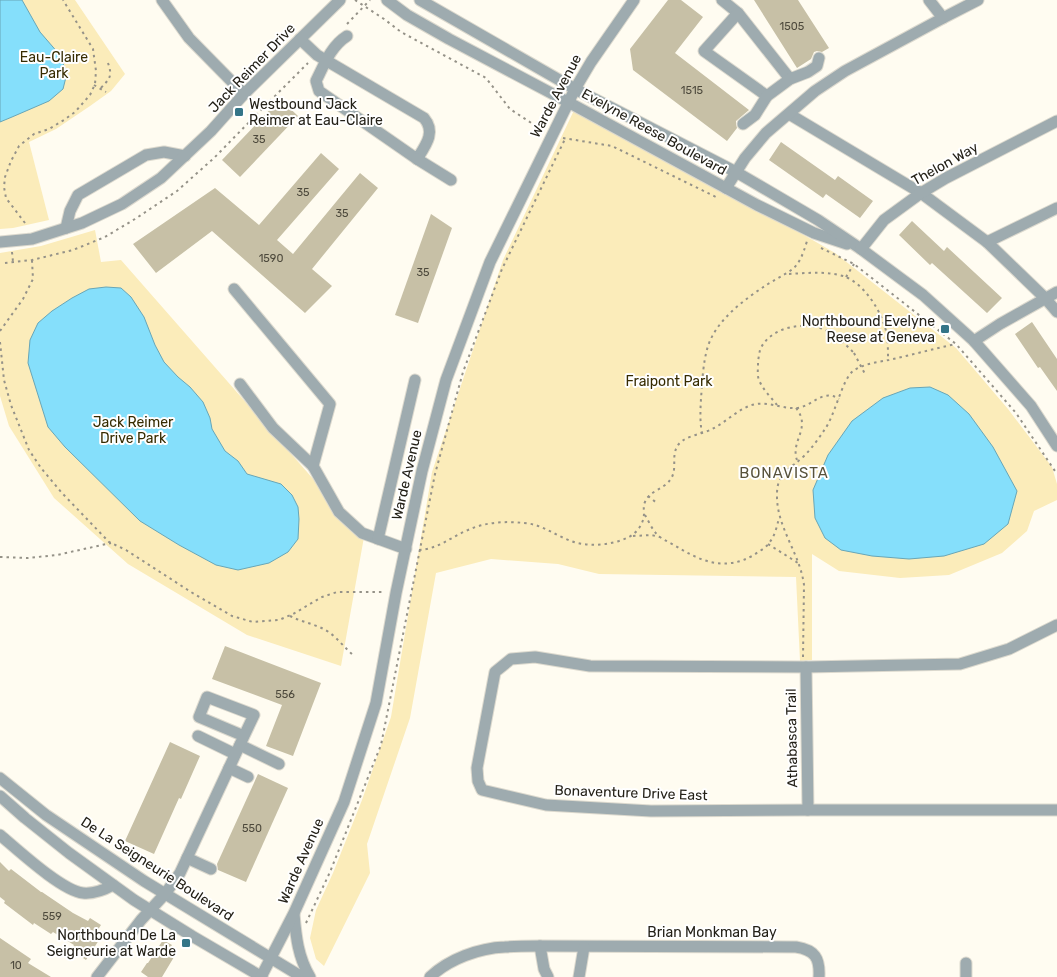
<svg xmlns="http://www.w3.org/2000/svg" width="1057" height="977" viewBox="0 0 1057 977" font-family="Rubik,sans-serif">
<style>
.green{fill:#fbecba}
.water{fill:#85dffb;stroke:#68a6b7}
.building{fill:#c7c0a6}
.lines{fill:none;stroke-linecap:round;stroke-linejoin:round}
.minor-casing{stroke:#dcd9ce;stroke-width:13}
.path{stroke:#959288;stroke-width:2;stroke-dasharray:2.5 4;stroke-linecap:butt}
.minor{stroke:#9eabaf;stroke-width:11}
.path-bridge{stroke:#959288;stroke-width:2;stroke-dasharray:2.5 4;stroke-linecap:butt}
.poi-dot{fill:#347588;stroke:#fff;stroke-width:2}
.labels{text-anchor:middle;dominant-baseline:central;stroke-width:4;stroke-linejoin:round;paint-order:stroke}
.number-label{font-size:11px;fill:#4d493c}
.park-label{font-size:14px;fill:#362b01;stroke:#fff}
.street-label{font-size:14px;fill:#242118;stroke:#fff}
.poi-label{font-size:14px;fill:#242118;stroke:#fff;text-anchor:end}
.neighbourhood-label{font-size:15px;letter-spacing:1px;fill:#58523b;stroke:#fff}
</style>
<rect width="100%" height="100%" fill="#fffcf1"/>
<g class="green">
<path d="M0,0H75L125,74L111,91L90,106L56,129L29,142L49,220L13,228L0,229Z"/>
<path d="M577,104L835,253L956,348L1008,409L1052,467L1057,484V500L1034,511L1027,531L1002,553L949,575L900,578L839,571L812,554V660L800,661L796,577L599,574L558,564L491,559L436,573L410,718L367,844L370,873L324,966L316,959L310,938L316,910L333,873L362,800L391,717L432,472L503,260Z"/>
<path d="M95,230L101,262L121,260L364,537L341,666L247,635L128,564L54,498L9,426L0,396V253L41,246Z"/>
</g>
<g class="water">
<path d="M0,0H22L40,32L59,54L67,73L63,89L49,101L12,117L0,122Z"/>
<path d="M106,287L121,288L131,297L144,317L155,345L164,362L178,377L190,387L203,402L210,418L212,429L225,451L238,461L247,474L281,484L292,495L298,507L299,519L298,539L288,552L269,563L238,570L216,565L179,545L140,521L65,447L48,427L28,363L30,340L38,323L52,311L72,298L89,289Z"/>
<path d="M930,387L948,395L969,414L993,447L1017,491L1008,524L984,544L944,556L909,559L872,556L841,550L825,538L815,518L813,490L828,455L852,421L883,398L910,388Z"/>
</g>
<g class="building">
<path d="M668,0H681L703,17L675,53L749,110L736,121V124L737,128L727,141L633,70L630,49Z"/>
<path d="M754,0H798L829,48L822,52L817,51L814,52L811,59L797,68Z"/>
<path d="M280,99L298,116L240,177L222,160Z"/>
<path d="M781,142L835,180L838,176L873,201L860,218L826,194L823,198L769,160Z"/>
<path d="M321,153L339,169L277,240L293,254L360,173L378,188L312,269L332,286L305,313L212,231L156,273L133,244L215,188L259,225Z"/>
<path d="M431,214L452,228L418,323L395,315Z"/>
<path d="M912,221L944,251L947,247L1002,298L987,313L932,263L930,265L899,235Z"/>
<path d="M1032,322L1057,359V391L1040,367L1038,368L1015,334Z"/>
<path d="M225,646L321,683L293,756L266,746L282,705L212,679Z"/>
<path d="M170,742L200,756L181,799L179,798L154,854L125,841Z"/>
<path d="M258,774L288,788L246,882L218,870L217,864Z"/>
<path d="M0,862L9,871L11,869L41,892H42L73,913L88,921L90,918L101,925L95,934L101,937L86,960L71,950L74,945L53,932L51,934L34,923L33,925L4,903L5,901L0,897Z"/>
<path d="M0,938L31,959L28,963L51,977H0Z"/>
<path d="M163,940L172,945L167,952L174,957L162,977H148L141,972L147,963H148Z"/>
</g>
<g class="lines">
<defs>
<g id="minor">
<path d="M162,0L189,38L244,94"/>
<path d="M387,0L407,15L449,39L568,102L757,205L814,233L847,244"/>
<path d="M420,0L575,89L736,172L818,220L861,249L923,295L974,341L1031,406L1057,446"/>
<path d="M722,0L738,13L790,79"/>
<path d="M929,0L943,18"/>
<path d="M738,13L704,51L767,96"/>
<path d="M300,39L317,55L327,61L424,118C436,132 426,145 417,159L319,91L316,81C324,65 331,46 347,36"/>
<path d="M789,114L921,193L987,242L1045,298L1057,312"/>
<path d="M743,124L755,115L767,96L790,79L808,72L817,66L819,58"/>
<path d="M417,159L451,180"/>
<path d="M726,188L745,158L766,133L815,91L845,71L943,18L978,0"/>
<path d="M66,228L70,211L78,195L146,155L164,152L185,156"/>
<path d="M0,242L32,239L82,223L122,204L161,178L211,131L244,94L340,0"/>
<path d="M987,242L1057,208"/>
<path d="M861,249L884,220L921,193L946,178L1057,121"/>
<path d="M234,289L330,404L313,466L339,512L362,533L406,549"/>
<path d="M974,341L1000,324L1057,292"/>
<path d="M240,384L273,428L313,466"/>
<path d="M378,539L415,380"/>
<path d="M1057,625L1009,649L960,664L806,667L590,666L535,657L511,659L495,672L477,768L478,781L482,790L546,805L651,811L808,810H1057"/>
<path d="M806,667L808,810"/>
<path d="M198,736L235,754"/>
<path d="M240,745L279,764"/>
<path d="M229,768L248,777"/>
<path d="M0,778L46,815L144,881L302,977"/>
<path d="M0,796L25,818L69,853L134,900L192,936L262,977"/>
<path d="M0,835C18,850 62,891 83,893C94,894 104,890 113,885"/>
<path d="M187,858L211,869"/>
<path d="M294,914C296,937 298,957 310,977"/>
<path d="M540,946L544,969L548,977"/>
<path d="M966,963V977"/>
<path d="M97,977L141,920L165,894L180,873L244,736L254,715L207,697L199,717L244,736"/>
<path d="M261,977L294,913L344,802L376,703L396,593L422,471L446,380L490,262L575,89L591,62L634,0"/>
<path d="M430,977C449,959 479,948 505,947C516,946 528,946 540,946L796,947C815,950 820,958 819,977"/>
<path d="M579,977L584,947"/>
</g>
</defs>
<use href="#minor" class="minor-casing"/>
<g class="path">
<path d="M355,0L384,19L401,32L486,78L510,109L536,126L543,130"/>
<path d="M347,24L370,0"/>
<path d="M94,85L106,92"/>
<path d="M101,88C109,79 113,77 108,63"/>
<path d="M563,138L612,146L716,197"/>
<path d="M25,223L6,198L4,187L5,177L11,161L19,146L34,134L49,129L64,120L75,112L90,95L95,84L96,71L93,49L63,0"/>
<path d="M821,248L854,264L956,344L1016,413L1057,474"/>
<path d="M12,252L13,262"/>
<path d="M5,263L32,260L73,250L105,237L135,219L177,191L214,158L260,111L308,63"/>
<path d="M789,274C807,273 825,271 843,276C865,283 884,315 887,336C888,344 888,352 888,360"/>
<path d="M846,277L854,264"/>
<path d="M0,331L23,299L33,279L32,261"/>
<path d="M0,342L4,380L11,405L29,450L41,468L62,493L109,542L126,550L191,592L232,616L253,622L279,620L293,614L322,597L337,592H384"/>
<path d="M777,405C771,397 763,390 759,380C757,375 758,370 758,365C758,360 759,355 760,350C769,328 800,322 820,328C834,332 844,343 854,353"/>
<path d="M796,408C812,428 790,441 797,460"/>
<path d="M702,434C699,417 701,401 702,384C703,372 704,359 708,346C717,319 745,299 768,284C792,269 798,272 807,241"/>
<path d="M648,496L658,504"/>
<path d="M645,515C648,520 651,527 655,532C659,538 667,541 674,545C700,561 724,572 754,555C759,551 766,548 769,543C775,536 777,526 779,518"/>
<path d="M633,536L651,535L660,537"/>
<path d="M768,544L798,563"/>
<path d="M419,550C438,549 451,537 468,530C485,522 506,521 524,523C540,524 552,533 566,539C585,548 610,546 629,537C638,532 644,523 644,513C644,509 643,506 645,502C649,491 664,489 670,480C678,470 671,457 677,447C681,437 701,434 710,430C726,423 739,407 756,404C770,402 783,409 797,408C813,406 823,388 839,399"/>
<path d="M0,557L28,558L57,555L111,543"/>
<path d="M290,616C303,623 318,624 330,633C338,639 345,648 353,655"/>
<path d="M803,657L804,585C800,553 776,527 777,494C777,472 791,469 804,456C812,448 819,438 825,429C835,415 842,380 853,371C863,364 877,362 889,360C911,355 933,349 956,344"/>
<path d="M306,923L330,872L381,745L435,474L463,372L502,269L565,139"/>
</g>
<use href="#minor" class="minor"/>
<path class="path-bridge" d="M854,353L865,374"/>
</g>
<g class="poi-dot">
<rect x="234" y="107" width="10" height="10" rx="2.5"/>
<rect x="940" y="324" width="10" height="10" rx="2.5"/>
<rect x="181" y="938" width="10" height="10" rx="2.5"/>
</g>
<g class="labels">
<g class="number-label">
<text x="792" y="26">1505</text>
<text x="692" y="90">1515</text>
<text x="259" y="139">35</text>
<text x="303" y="192">35</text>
<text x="342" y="213">35</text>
<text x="271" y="258">1590</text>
<text x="423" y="272">35</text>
<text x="285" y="694">556</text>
<text x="252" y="828">550</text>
<text x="52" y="916">559</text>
<text x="16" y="965">10</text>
</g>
<g class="park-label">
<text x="54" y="57">Eau-Claire<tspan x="54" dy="16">Park</tspan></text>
<text x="669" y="381">Fraipont Park</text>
<text x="133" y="422">Jack Reimer<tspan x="133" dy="16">Drive Park</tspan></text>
</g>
<g class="street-label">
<text transform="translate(252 68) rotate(-46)">Jack Reimer Drive</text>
<text transform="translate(556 96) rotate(-62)">Warde Avenue</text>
<text transform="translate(654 132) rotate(29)">Evelyne Reese Boulevard</text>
<text transform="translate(945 164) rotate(-29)">Thelon Way</text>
<text transform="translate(407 475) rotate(-77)">Warde Avenue</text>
<text transform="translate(792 738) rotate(-91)">Athabasca Trail</text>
<text transform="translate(631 793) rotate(2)">Bonaventure Drive East</text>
<text transform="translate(301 861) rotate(-66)">Warde Avenue</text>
<text transform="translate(157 869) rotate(33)">De La Seigneurie Boulevard</text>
<text x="712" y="932">Brian Monkman Bay</text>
</g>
<g class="poi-label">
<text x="249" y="104" text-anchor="start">Westbound Jack<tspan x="249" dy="16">Reimer at Eau-Claire</tspan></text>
<text x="935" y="321">Northbound Evelyne<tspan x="935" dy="16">Reese at Geneva</tspan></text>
<text x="176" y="935">Northbound De La<tspan x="176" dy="16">Seigneurie at Warde</tspan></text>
</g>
<g class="neighbourhood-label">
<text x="784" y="473">BONAVISTA</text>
</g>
</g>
</svg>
